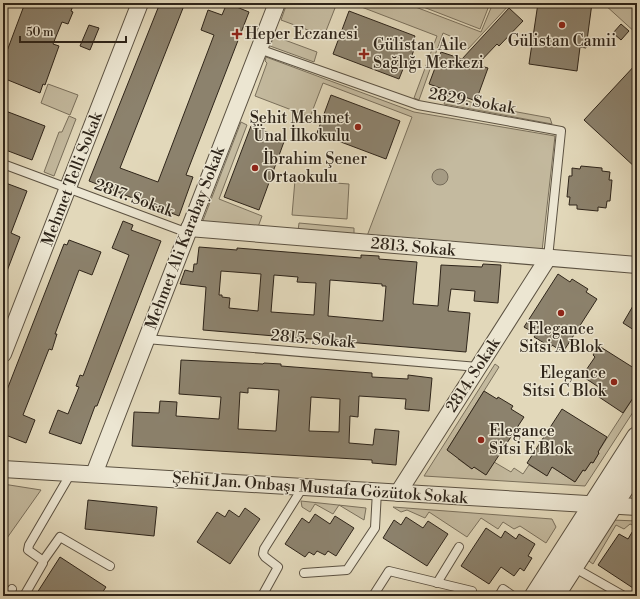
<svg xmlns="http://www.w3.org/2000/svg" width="640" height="599" viewBox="0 0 640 599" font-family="'Libre Bodoni',serif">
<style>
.green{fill:#c4ba9f;stroke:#7a705c}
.water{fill:#a59b84;stroke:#766c5a}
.building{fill:#8c826d;stroke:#2f251a;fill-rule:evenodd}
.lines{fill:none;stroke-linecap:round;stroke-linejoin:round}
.service-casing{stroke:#5c5242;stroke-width:10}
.minor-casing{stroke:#5c5242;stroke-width:18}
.tertiary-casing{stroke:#5c5242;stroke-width:22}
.service{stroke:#ece6d2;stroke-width:8}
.minor{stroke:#ece6d2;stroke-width:16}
.tertiary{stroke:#ece6d2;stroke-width:20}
.poi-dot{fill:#8f2418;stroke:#ece6d2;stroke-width:1.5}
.labels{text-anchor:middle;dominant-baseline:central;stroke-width:3;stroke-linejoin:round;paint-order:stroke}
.poi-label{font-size:16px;fill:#2f251a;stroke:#ece6d2;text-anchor:start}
.street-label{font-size:16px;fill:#2f251a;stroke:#ece6d2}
</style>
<rect width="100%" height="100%" fill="#e2d8ba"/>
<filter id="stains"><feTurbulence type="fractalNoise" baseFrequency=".005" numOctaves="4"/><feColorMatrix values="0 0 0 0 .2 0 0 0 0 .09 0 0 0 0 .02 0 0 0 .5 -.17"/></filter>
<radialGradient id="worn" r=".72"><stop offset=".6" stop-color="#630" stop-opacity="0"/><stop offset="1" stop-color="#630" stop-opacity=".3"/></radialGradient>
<g class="green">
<path d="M287,3H322L335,8L324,36L281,20Z"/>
<path d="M351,3H405L481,32L493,3H511L468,49L450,36L443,33L419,100L414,98L437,36Z"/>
<path d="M413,3H490L480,29Z"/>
<path d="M604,3H637V34L604,4Z"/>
<path d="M274,36L317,52L314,62L270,46Z"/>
<path d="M266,57L414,112L555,136L542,251L367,236L412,117L323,83L310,117L255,96L267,63L265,61Z"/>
<path d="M48,84L78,95L70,115L41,103Z"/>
<path d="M448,94L479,105L550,118L552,124L444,104Z"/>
<path d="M69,116L76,119L54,176L44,172L59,132H62Z"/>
<path d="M241,122L247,125L219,199L262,216L258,227L202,223Z"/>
<path d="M295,180L349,184L347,219L292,215Z"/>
<path d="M299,223L354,228V235L298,231Z"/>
<path d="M495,364L499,367L447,450L459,458L458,459L472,469L474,467L486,475L494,462L511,472L514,468L523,474L529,465L546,475L552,467L575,482L583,470L585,471L591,462L593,463L599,453L598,452L637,392V406L585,486L424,476Z"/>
<path d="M3,484L41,490L7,538H3Z"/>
<path d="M301,501L366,508L364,520L339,505L333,514L315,504L310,512L302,507Z"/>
<path d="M393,507L552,519L556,527L546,543L520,526L514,529L503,522L498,529L481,518L467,537L429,512L425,518L407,510L401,512Z"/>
<path d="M612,520L637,521V527L630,524L624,529L616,525L593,564L586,559Z"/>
</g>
<circle class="water" cx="440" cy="177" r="8"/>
<g class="building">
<path d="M25,3H74L71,11L73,12L68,24L62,22L53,44L59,46L45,85L43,84L40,93L3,78V50L7,51Z"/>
<path d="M160,3H185L120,168L158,182L214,35L201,30L208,10L222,15L227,3L249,12L186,175L193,177L179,216L89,181Z"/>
<path d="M538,3H592L586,48L580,47L577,71L529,64Z"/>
<path d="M509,8L523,21L499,46L497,44L477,65L488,68L476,101L429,84L441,52L462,59Z"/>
<path d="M349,11L415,36L410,49L414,50L408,65L405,64L399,79L333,54Z"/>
<path d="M621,24L629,31L621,40L613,33Z"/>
<path d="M89,25L99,28L90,50L80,46Z"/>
<path d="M637,63V169L584,120Z"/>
<path d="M331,95L400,121L386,159L317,133Z"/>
<path d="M3,110L45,126L32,160L3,149Z"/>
<path d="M251,126L285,139L259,210L224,197Z"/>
<path d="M581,166L602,168V171L610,172L609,180H612L610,201H607L606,208L598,207V211L577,209V205H569L570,197H567L569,176H572V168L580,169Z"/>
<path d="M3,182L27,191L11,233L20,237L4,279Z"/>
<path d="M123,221L133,225L131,230L161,241L97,406H95L81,444L49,433L58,410L68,414L79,387L76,386L80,375L83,376L129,255L112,248Z"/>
<path d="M69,240L101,252L92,275L79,270L55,334H57L52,350L49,349L23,415L35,420L26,443L3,434V400L64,244L67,245Z"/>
<path d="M199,247L237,250V248L361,258V255L379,256V259L417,262L413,304L438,306L441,265L482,267L483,264L501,265L498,303L474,301L475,291L451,289L448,311L470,313L466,352L203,330L206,287L180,284L185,270L193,272L194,264H197ZM221,271L261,274L258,311L229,308L230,298L222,297V295H219ZM274,275L298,277L297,282L316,283L314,315L271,312ZM330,280L382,284V286H386L383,321L328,316Z"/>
<path d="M558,274L570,282L572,279L588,289L586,292L597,299L563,352L552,345L551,347L534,337L536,334L524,327Z"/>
<path d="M637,299V332L623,323Z"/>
<path d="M599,346L637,370V392L623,413L596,395L600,388L582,376L595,357L593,355Z"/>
<path d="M181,360L263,364L264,363L281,364V366L372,373V377L408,379V375L432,378L429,411L405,409L406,399L359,396L358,417L350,416L349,443L373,445L375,429L399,431L396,465L372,463V460L132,446L134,412L159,413L160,401L177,402L176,416L219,419L221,397L179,394ZM248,388L279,390L276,431L238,429L240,392L248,393ZM311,397L340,399L339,432L309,431Z"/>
<path d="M484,391L497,399L498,397L513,406L511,409L524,417L486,475L474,467L472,469L447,450Z"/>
<path d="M562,409L607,437L598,452L599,453L593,463L591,462L585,471L583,470L575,482L552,467L547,476L527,463Z"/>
<path d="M88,500L157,507L154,536L85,529Z"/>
<path d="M245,508L260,519L230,564L197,542L217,512L225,517L229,510L239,517Z"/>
<path d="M315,514L330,524L335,516L354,528L336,556L328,551L325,555L317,551L314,555L309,552L305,557L285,544L302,518L309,523Z"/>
<path d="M406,517L423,528L428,521L448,534L427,566L383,538L394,520L401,525Z"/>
<path d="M637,524V582L633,588L598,565L619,534L628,539Z"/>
<path d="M486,528L501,538L505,531L516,539L519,534L535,544L528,556L532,558L524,571L520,568L514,576L501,567L489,584L461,566Z"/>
<path d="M60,557L106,587L100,596H35Z"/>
</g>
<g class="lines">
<defs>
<g id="service">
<path d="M259,49L418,105L561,131L548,258"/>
<path d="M3,164L188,233"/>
<path d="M146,339L478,367"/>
<path d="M43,561L60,537L110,566"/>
<path d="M573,567L624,596"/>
<path d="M304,573L347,570L375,528L377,491"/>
<path d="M437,583L459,547"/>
<path d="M7,596L12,589"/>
<path d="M24,596L43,563L42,560L28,550L29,545L71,473"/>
<path d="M262,596L278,567L265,557L263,554L264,549L303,487"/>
<path d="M373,596L389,571L472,591"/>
<path d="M499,596L503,589L513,596"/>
</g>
<g id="minor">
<path d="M189,228L637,265"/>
<path d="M3,354L140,3"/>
<path d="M3,469L637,507"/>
<path d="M94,474L277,3"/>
<path d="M398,493L548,258"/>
</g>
<g id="tertiary">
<path d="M535,596L637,437"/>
<path d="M554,596L637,467"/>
</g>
</defs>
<use href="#service" class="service-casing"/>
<use href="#minor" class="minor-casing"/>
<use href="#tertiary" class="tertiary-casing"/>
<use href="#service" class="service"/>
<use href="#minor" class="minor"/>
<use href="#tertiary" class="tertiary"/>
</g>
<g class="poi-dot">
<circle cx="562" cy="25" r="4"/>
<path d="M235 28h4v4h4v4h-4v4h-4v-4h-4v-4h4z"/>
<path d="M362 48h4v4h4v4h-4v4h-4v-4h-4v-4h4z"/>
<circle cx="358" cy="127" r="4"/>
<circle cx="255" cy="168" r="4"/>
<circle cx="561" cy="313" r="4"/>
<circle cx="614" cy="382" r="4"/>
<circle cx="481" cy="440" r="4"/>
</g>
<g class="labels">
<g class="poi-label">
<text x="245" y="34">Heper Eczanesi</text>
<text x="562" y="41" text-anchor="middle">Gülistan Camii</text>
<text x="373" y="45">Gülistan Aile<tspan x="373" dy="18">Sağlığı Merkezi</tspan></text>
<text x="350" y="118" text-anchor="end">Şehit Mehmet<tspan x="350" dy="18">Ünal İlkokulu</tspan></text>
<text x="263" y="159">İbrahim Şener<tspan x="263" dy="18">Ortaokulu</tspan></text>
<text x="561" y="329" text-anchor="middle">Elegance<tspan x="561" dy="18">Sitsi A Blok</tspan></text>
<text x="606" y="373" text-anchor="end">Elegance<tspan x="606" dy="18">Sitsi C Blok</tspan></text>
<text x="489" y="431">Elegance<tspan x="489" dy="18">Sitsi E Blok</tspan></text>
</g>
<g class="street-label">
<text transform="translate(472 101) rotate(10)">2829. Sokak</text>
<text transform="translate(72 179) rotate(-69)">Mehmet Telli Sokak</text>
<text transform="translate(134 198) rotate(20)">2817. Sokak</text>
<text transform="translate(185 238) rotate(-69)">Mehmet Ali Karabay Sokak</text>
<text transform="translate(413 247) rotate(5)">2813. Sokak</text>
<text transform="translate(313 339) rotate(5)">2815. Sokak</text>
<text transform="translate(473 375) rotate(-57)">2814. Sokak</text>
<text transform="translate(320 488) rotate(4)">Şehit Jan. Onbaşı Mustafa Gözütok Sokak</text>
</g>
</g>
<rect width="640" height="599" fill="none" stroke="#e2d8ba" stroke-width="16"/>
<rect x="4" y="4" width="632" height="591" fill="none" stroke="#2f251a" stroke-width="2"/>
<rect x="8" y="8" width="624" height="583" fill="none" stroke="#2f251a"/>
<path d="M20 36v6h106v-6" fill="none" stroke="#2f251a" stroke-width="2"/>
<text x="26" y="36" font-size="12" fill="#2f251a" stroke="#ece6d2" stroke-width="3" paint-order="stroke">50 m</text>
<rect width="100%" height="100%" filter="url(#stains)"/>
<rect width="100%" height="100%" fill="url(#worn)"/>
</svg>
